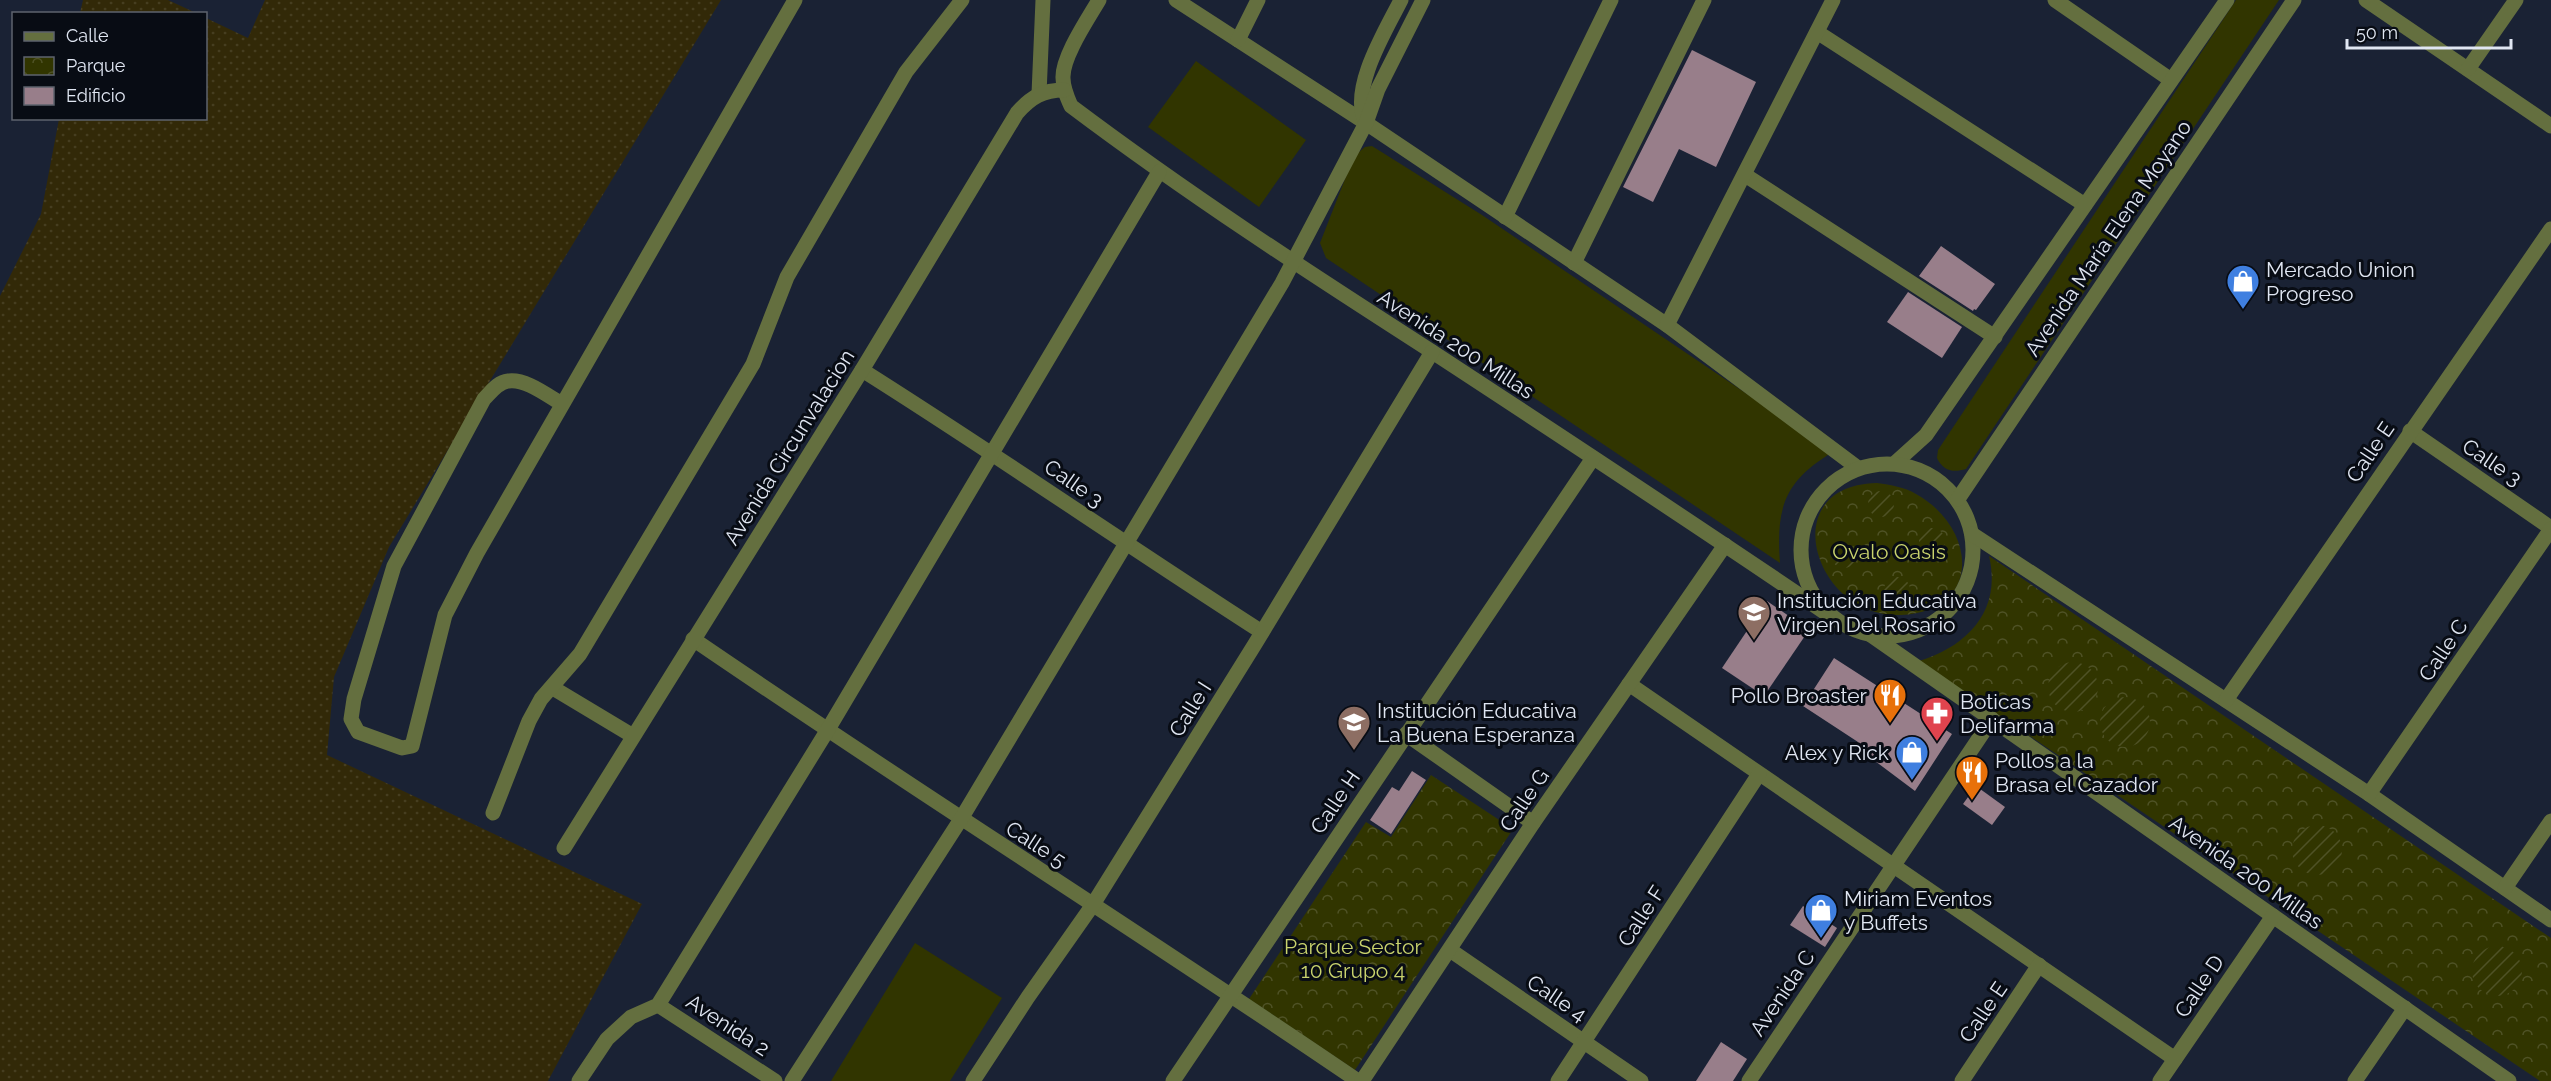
<svg xmlns="http://www.w3.org/2000/svg" width="2551" height="1081" viewBox="0 0 2551 1081" font-family="Raleway,sans-serif">
<style>
.grass{fill:#313500}
.sand{fill:url(#sand-dots)}
.park{fill:url(#park-crowns)}
.garden{fill:url(#garden-furrows)}
.building{fill:#987e8a}
.lines{fill:none;stroke-linecap:round;stroke-linejoin:round}
.minor{stroke:#646f3f;stroke-width:15}
.labels{text-anchor:middle;dominant-baseline:central;stroke-width:6;stroke-linejoin:round;paint-order:stroke}
.street-label{font-size:21px;fill:#e0e6f2;stroke:#080c14}
.poi-label{font-size:21px;fill:#e0e6f2;stroke:#080c14;text-anchor:start}
.park-label{font-size:21px;fill:#c9d36d;stroke:#080c14}
</style>
<defs>
<pattern id="sand-dots" width="8" height="8" patternUnits="userSpaceOnUse" patternTransform="scale(1.5)"><rect width="8" height="8" fill="#322908"/><path d="M2 2h.1M6 6h.1" fill="none" stroke="#463e20" stroke-width="1.8" stroke-linecap="round"/></pattern>
<pattern id="park-crowns" width="20" height="18" patternUnits="userSpaceOnUse" patternTransform="scale(1.5)"><rect width="20" height="18" fill="#313500"/><path d="M2 6a3 3 0 1 1 6 0M12 15a3 3 0 1 1 6 0" fill="none" stroke="#4f5226"/></pattern>
<pattern id="garden-furrows" width="10" height="10" patternUnits="userSpaceOnUse" patternTransform="scale(1.5)"><rect width="10" height="10" fill="#313500"/><path d="M-1 1l2-2M0 10L10 0M9 11l2-2" fill="none" stroke="#4f5226"/></pattern>
</defs>
<rect width="100%" height="100%" fill="#1a2234"/>
<g class="grass">
<path d="M2236,0H2279L1966,469C1953,473 1943,471 1937,458L1938,450Z"/>
<path d="M1196,61L1306,140L1259,207L1148,127Z"/>
<path d="M1372,146L1482,215L1833,452C1784,481 1776,508 1780,563L1326,258L1320,243L1354,156L1365,147Z"/>
<path d="M915,943L1002,998L950,1081H831Z"/>
</g>
<g class="sand">
<path d="M83,0H168L196,13H80Z"/>
<path d="M265,0H721L389,547L334,677L327,755L642,904L548,1081H0V296L41,214L59,119L206,118V18L248,38Z"/>
</g>
<g class="park">
<path d="M1877,483C1891,485 1904,487 1916,494C1976,527 1984,611 1901,615C1814,619 1773,485 1877,483Z"/>
<path d="M1989,556L2551,938V1081H2540L1919,661C1968,646 2002,610 1989,556Z"/>
<path d="M1431,775L1513,829L1355,1070L1249,999L1366,822L1391,837Z"/>
</g>
<g class="garden">
<circle cx="1881" cy="504" r="13"/>
<circle cx="1932" cy="541" r="13"/>
<circle cx="1844" cy="555" r="13"/>
<circle cx="1897" cy="590" r="13"/>
<circle cx="2073" cy="687" r="25"/>
<circle cx="2125" cy="722" r="25"/>
<circle cx="2317" cy="850" r="25"/>
<circle cx="2497" cy="971" r="25"/>
</g>
<g class="building">
<path d="M1692,50L1756,82L1716,167L1679,149L1653,202L1623,187Z"/>
<path d="M1941,246L1995,284L1976,310L1974,309L1973,311L1919,276Z"/>
<path d="M1908,292L1962,327L1942,358L1887,322Z"/>
<path d="M1767,601L1809,630L1764,696L1722,668Z"/>
<path d="M1834,658L1952,734L1915,791L1855,746L1858,742L1803,706Z"/>
<path d="M1412,771L1426,780L1391,834L1370,820L1392,787L1399,791Z"/>
<path d="M1976,786L2005,807L1992,825L1963,804Z"/>
<path d="M1803,906L1837,928L1825,947L1790,925Z"/>
<path d="M1721,1042L1747,1059L1733,1081H1696Z"/>
</g>
<g class="lines">
<g class="minor">
<path d="M1099,0C1088,19 1062,57 1063,78C1063,88 1067,97 1071,106C1188,194 1308,272 1431,351C1567,440 1702,529 1836,620"/>
<path d="M1176,0L1366,123L1667,325L1858,468"/>
<path d="M2055,0L2171,80"/>
<path d="M2366,0L2551,126"/>
<path d="M1817,32L2085,205"/>
<path d="M1238,40L1258,0"/>
<path d="M2468,69L2516,0"/>
<path d="M1039,94L1043,0"/>
<path d="M1365,120C1350,88 1386,30 1401,0"/>
<path d="M1745,175L1995,337"/>
<path d="M1505,217L1611,0"/>
<path d="M1574,263L1704,0"/>
<path d="M1667,325L1833,0"/>
<path d="M862,370C997,455 1128,546 1262,632"/>
<path d="M562,404C548,396 525,378 508,381C498,382 491,392 484,399L394,566L354,699L351,719L358,732L402,748L412,746L445,615L477,553L795,0"/>
<path d="M2410,431L2551,528"/>
<path d="M1895,463L1926,435L2227,0"/>
<circle cx="1887" cy="550" r="86"/>
<path d="M1958,499L2294,0"/>
<path d="M1972,534L2369,794L2551,920"/>
<path d="M1871,635L2509,1081"/>
<path d="M693,639C912,789 1138,931 1358,1081"/>
<path d="M1629,684L2175,1059"/>
<path d="M553,688L633,736"/>
<path d="M2226,700L2551,229"/>
<path d="M1406,734L1533,823"/>
<path d="M2369,794L2551,529"/>
<path d="M493,813L529,721L541,699L580,654L753,364L787,277L906,72L962,0"/>
<path d="M564,848L862,370L1017,113C1031,97 1043,90 1064,90"/>
<path d="M2505,888L2551,821"/>
<path d="M1450,950L1641,1081"/>
<path d="M658,1005L775,1081"/>
<path d="M579,1081L607,1039L631,1017L658,1005L827,731L1159,172"/>
<path d="M792,1081L961,819L1282,283L1366,123L1378,89L1423,0"/>
<path d="M973,1081L1028,997L1092,906L1255,644L1432,352"/>
<path d="M1173,1081L1593,458"/>
<path d="M1362,1081L1533,823L1725,545"/>
<path d="M1558,1081L1759,774"/>
<path d="M1749,1081L1992,719"/>
<path d="M1962,1081L2039,965"/>
<path d="M2160,1081L2273,916"/>
<path d="M2355,1081L2405,1008"/>
</g>
</g>
<defs>
<symbol id="shop-pin" viewBox="-11 -11 22 30"><path d="M0 17L-7.5 6A9.5 9.5 0 1 1 7.5 6Z" fill="#3f7fe0" stroke="#080c14"/><path d="M-5-2.5h2.3a2.7 3.5 0 0 1 5.4 0H5L5.5 6h-11ZM-1.5-2.5h3a1.5 2.3 0 0 0-3 0Z" fill="#fff"/></symbol>
<symbol id="school-pin" viewBox="-11 -11 22 30"><path d="M0 17L-7.5 6A9.5 9.5 0 1 1 7.5 6Z" fill="#8d6e63" stroke="#080c14"/><path d="M0-5L7-2L0 1L-7-2ZM-4 1L0 2.5L4 1V4Q0 6-4 4Z" fill="#fff"/></symbol>
<symbol id="restaurant-pin" viewBox="-11 -11 22 30"><path d="M0 17L-7.5 6A9.5 9.5 0 1 1 7.5 6Z" fill="#e8710a" stroke="#080c14"/><path d="M-5-6h1v4h1v-4h1v4h1v-4h1v5L-1.5 .5V6h-2V.5L-5-1ZM5-6V6H3V1.5H1.5Q1.5-4 5-6Z" fill="#fff"/></symbol>
<symbol id="pharmacy-pin" viewBox="-11 -11 22 30"><path d="M0 17L-7.5 6A9.5 9.5 0 1 1 7.5 6Z" fill="#e0444e" stroke="#080c14"/><path d="M-2-6h4v4h4v4h-4v4h-4v-4h-4v-4h4Z" fill="#fff"/></symbol>
</defs>
<g fill-rule="evenodd">
<use href="#shop-pin" x="2224" y="262" width="38" height="52"/>
<use href="#school-pin" x="1735" y="593" width="38" height="52"/>
<use href="#restaurant-pin" x="1871" y="676" width="38" height="52"/>
<use href="#pharmacy-pin" x="1918" y="694" width="38" height="52"/>
<use href="#school-pin" x="1335" y="703" width="38" height="52"/>
<use href="#shop-pin" x="1893" y="733" width="38" height="52"/>
<use href="#restaurant-pin" x="1953" y="753" width="38" height="52"/>
<use href="#shop-pin" x="1802" y="891" width="38" height="52"/>
</g>
<g class="labels">
<g class="street-label">
<text transform="translate(2108 238) rotate(-56)">Avenida María Elena Moyano</text>
<text transform="translate(1456 344) rotate(33)">Avenida 200 Millas</text>
<text transform="translate(789 447) rotate(-58)">Avenida Circunvalacion</text>
<text transform="translate(2370 452) rotate(-56)">Calle E</text>
<text transform="translate(2492 462) rotate(34)">Calle 3</text>
<text transform="translate(1074 483) rotate(35)">Calle 3</text>
<text transform="translate(2443 650) rotate(-56)">Calle C</text>
<text transform="translate(1190 709) rotate(-58)">Calle I</text>
<text transform="translate(1524 800) rotate(-56)">Calle G</text>
<text transform="translate(1335 802) rotate(-56)">Calle H</text>
<text transform="translate(1036 844) rotate(33)">Calle 5</text>
<text transform="translate(2246 872) rotate(35)">Avenida 200 Millas</text>
<text transform="translate(1641 916) rotate(-57)">Calle F</text>
<text transform="translate(2199 986) rotate(-56)">Calle D</text>
<text transform="translate(1782 993) rotate(-56)">Avenida C</text>
<text transform="translate(1557 998) rotate(34)">Calle 4</text>
<text transform="translate(1983 1012) rotate(-56)">Calle E</text>
<text transform="translate(728 1025) rotate(33)">Avenida 2</text>
</g>
<g class="poi-label">
<text x="2266" y="269">Mercado Union<tspan x="2266" dy="24">Progreso</tspan></text>
<text x="1777" y="600">Institución Educativa<tspan x="1777" dy="24">Virgen Del Rosario</tspan></text>
<text x="1867" y="695" text-anchor="end">Pollo Broaster</text>
<text x="1960" y="701">Boticas<tspan x="1960" dy="24">Delifarma</tspan></text>
<text x="1377" y="710">Institución Educativa<tspan x="1377" dy="24">La Buena Esperanza</tspan></text>
<text x="1889" y="752" text-anchor="end">Alex y Rick</text>
<text x="1995" y="760">Pollos a la<tspan x="1995" dy="24">Brasa el Cazador</tspan></text>
<text x="1844" y="898">Miriam Eventos<tspan x="1844" dy="24">y Buffets</tspan></text>
</g>
<g class="park-label">
<text x="1889" y="551">Ovalo Oasis</text>
<text x="1353" y="946">Parque Sector<tspan x="1353" dy="24">10 Grupo 4</tspan></text>
</g>
</g>
<rect x="12" y="12" width="195" height="108" fill="#080c14" stroke="#5e636d" stroke-width="1.5"/>
<rect x="24" y="32" width="30" height="9" fill="#646f3f" stroke="#5e636d" stroke-width="1.5"/>
<text x="66" y="42" font-size="18" fill="#e0e6f2">Calle</text>
<rect x="24" y="57" width="30" height="18" fill="url(#park-crowns)" stroke="#5e636d" stroke-width="1.5"/>
<text x="66" y="72" font-size="18" fill="#e0e6f2">Parque</text>
<rect x="24" y="87" width="30" height="18" fill="#987e8a" stroke="#5e636d" stroke-width="1.5"/>
<text x="66" y="102" font-size="18" fill="#e0e6f2">Edificio</text>
<path d="M2347 39v9h164v-9" fill="none" stroke="#e0e6f2" stroke-width="3"/>
<text x="2356" y="39" font-size="18" fill="#e0e6f2" stroke="#080c14" stroke-width="4.5" paint-order="stroke">50 m</text>
</svg>
